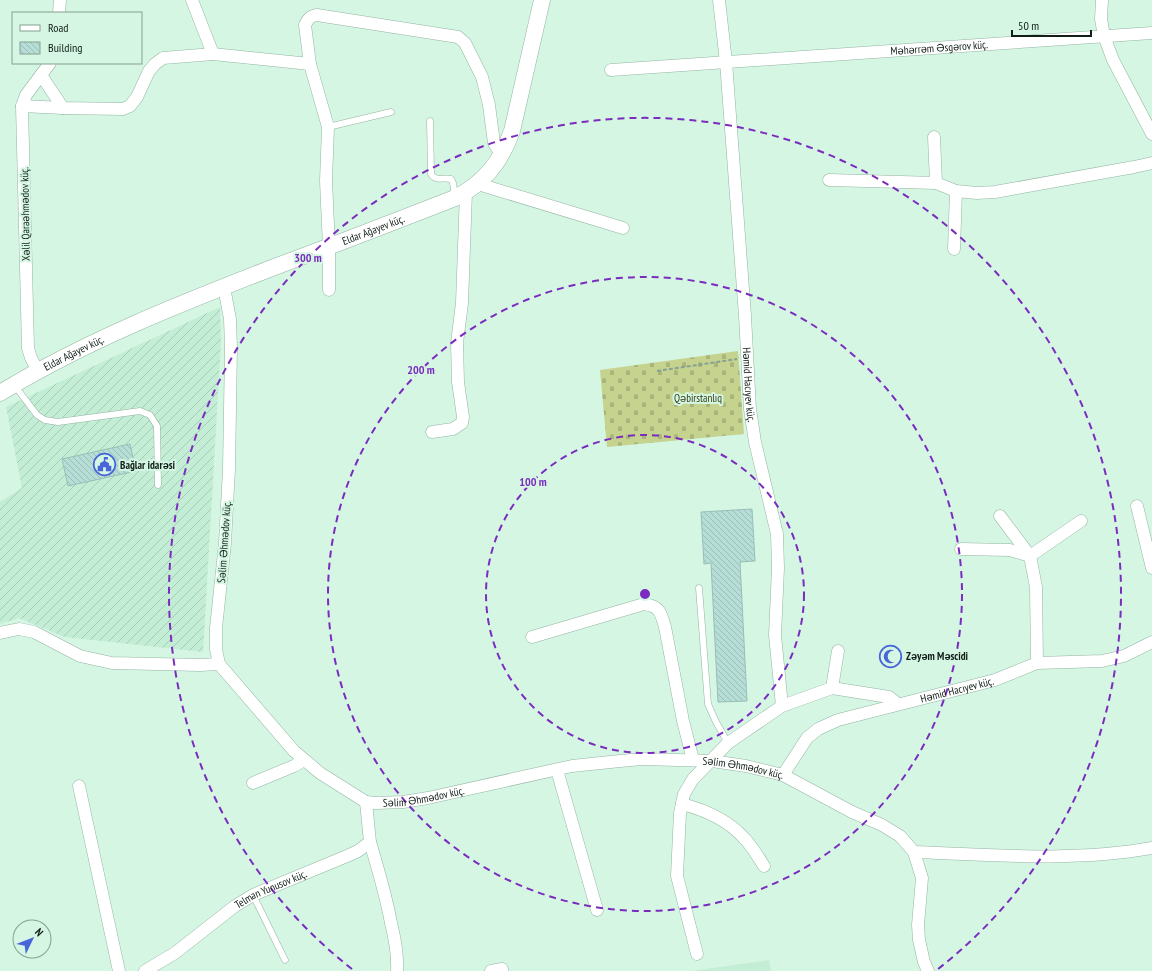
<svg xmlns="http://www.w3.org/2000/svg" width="1152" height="971" viewBox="0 0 1152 971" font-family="'PT Sans Narrow',sans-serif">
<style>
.built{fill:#c3edd5}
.industrial{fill:url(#industrial-furrows)}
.cemetery{fill:url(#cemetery-stones)}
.building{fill:url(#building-back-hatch);stroke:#97bfb7}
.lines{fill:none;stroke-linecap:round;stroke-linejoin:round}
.service-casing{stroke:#94b4a3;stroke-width:7}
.minor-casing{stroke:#94b4a3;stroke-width:13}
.secondary-casing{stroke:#94b4a3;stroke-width:17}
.path{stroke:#87a192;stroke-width:2;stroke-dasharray:4 2;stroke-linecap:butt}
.service{stroke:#fff;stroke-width:6}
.minor{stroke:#fff;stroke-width:12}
.secondary{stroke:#fff;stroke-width:16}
.ring{fill:none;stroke:#7b2cbf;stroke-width:2;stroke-dasharray:7 5}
.labels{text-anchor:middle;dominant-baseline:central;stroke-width:4;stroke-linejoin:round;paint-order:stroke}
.street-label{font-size:11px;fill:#121f18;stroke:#d4f6e3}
.park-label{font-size:11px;fill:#353b13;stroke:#d4f6e3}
.poi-label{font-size:11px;font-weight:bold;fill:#121f18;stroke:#d4f6e3;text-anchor:start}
.centre{fill:#7b2cbf;stroke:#d4f6e3;stroke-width:2}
.ring-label{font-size:12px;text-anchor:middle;font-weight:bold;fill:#7b2cbf;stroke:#d4f6e3;stroke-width:4;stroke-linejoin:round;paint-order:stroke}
</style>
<defs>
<pattern id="industrial-furrows" width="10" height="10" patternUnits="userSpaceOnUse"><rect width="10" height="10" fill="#c3edd5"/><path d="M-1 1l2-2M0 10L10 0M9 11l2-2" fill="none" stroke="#a6cbb6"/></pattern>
<pattern id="cemetery-stones" width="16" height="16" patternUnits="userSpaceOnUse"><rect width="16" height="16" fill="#c6d38e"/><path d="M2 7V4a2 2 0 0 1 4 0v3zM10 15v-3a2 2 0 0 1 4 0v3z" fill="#a9b57a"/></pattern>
<pattern id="building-back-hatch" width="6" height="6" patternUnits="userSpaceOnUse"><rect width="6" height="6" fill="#b6ded6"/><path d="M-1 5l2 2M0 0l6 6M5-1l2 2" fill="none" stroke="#9bbeb7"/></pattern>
</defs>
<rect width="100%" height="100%" fill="#d4f6e3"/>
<path class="built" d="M769,960L771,971H692Z"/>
<path class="industrial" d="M220,307L221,343L203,652L65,637L19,618L0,624V502L22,488L6,407Z"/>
<path class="cemetery" d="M738,351L744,434L607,447L600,370Z"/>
<g class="building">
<path d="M130,444L136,471L68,486L62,459Z"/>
<path d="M752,509L755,561L740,562L747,701L718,702L711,563L704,564L701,512Z"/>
</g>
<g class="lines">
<defs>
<g id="service">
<path d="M430,121L431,174C436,182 443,177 451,179L453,183L455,197"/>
<path d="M328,127L391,112"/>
<path d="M15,386L37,415L45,420L58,422L140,411L150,415L157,426L158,485"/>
<path d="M699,588L708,704L716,722L728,743"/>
<path d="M253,895L285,960"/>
</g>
<g id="minor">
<path d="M192,0L213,54"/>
<path id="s1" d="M719,0L726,62L745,316L750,409L755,442L777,534L778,568L775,635L782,706"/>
<path d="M1102,0L1101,19L1104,36L1113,60L1152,134"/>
<path d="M59,13L60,0"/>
<path id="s2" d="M611,70L1152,33"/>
<path d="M41,75L63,108L123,109L130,106L137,97L149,71L155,64L163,58L213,54L310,64"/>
<path d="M22,106L63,108"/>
<path d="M934,137L936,183"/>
<path d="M829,180L936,183L956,191L977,193L995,192L1134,167L1152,163"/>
<path d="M478,184L623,228"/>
<path d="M954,249L956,191"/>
<path id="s3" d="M224,287L230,319L231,348L229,469L225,543L216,628V649L219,664L294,751L320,773L366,802L376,803L403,802L428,798L572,766L620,761L642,759L712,761L746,766L783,775L852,812L882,825L900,836L914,852L922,878L918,925L919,940L924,962L928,971"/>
<path d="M329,290V247L326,181L328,127L310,64L305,25C308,19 310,16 317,15L458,37L465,43L482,77L489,105L494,143L502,156"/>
<path d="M38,371L31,358L28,348L22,106L26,95L50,63"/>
<path d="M432,432L453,429L462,423L463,417L458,382L457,343L462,303L466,192"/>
<path d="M1137,506L1152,568"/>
<path d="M1000,516L1030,556L1036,587L1037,663"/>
<path d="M961,549L1010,550L1030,556L1081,521"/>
<path d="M0,633L19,629L34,632L80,656L112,663L200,665L219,664"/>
<path d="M532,637L644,604C660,606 661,613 665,627L683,721L693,760"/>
<path d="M832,688L838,651"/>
<path d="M557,770L597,910"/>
<path id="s4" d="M783,775L807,738L818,729L838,720L995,680L1037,663L1102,661L1124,656L1152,642"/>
<path d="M253,783L294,766L304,760"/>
<path d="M79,786L119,971"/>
<path d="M682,804C705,810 728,820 744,838C752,846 758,857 764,866"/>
<path d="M370,842C378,869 386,895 391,923C395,939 398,954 397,971"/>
<path d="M914,852C991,855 1076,862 1152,848"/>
<path d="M697,954L677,876L680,813L684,794L693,779L728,743L782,706L832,688L889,697L898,704"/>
<path id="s5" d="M145,971L175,953L235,906L253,895L347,856L358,851L370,842L366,802"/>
<path d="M491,971L502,969"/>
</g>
<g id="secondary">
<path id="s6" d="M0,393C87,340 182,303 277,266C337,244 396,221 455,198C484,183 501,162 512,131L542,0"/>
</g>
</defs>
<use href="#service" class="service-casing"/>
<use href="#minor" class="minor-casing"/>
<use href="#secondary" class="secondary-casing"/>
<path class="path" d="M657,371L737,359"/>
<use href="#service" class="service"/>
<use href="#minor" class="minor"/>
<use href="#secondary" class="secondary"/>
</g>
<g class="ring">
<circle cx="645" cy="594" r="159"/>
<circle cx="645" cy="594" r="317"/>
<path d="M352 969A476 476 0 1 1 938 969"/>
</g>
<defs>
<symbol id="civic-ring" viewBox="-11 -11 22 22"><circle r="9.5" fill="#d4f6e3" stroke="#4866d9" stroke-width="1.5"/><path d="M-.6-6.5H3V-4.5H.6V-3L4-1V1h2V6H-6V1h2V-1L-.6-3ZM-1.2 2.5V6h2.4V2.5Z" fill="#4866d9"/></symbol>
<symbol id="mosque-ring" viewBox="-11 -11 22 22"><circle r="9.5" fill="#d4f6e3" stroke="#4866d9" stroke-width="1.5"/><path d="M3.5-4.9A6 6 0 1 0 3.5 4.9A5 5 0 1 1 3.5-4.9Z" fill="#4866d9"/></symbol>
</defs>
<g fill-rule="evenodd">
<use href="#civic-ring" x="92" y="452" width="25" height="25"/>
<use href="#mosque-ring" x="878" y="644" width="25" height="25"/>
</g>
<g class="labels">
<g class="street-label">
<text stroke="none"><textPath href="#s2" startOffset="329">Məhərrəm Əsgərov küç.</textPath></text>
<text transform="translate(25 214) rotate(-91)">Xəlil Qaraəhmədov küç.</text>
<text stroke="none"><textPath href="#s6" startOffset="408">Eldar Ağayev küç.</textPath></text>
<text stroke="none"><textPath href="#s6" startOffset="84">Eldar Ağayev küç.</textPath></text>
<text stroke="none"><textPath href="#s1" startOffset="386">Həmid Hacıyev küç.</textPath></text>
<text transform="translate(224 542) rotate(-86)">Səlim Əhmədov küç.</text>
<text stroke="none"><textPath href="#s4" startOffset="203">Həmid Hacıyev küç.</textPath></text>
<text stroke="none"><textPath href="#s3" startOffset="964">Səlim Əhmədov küç.</textPath></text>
<text stroke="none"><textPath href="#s3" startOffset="640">Səlim Əhmədov küç.</textPath></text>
<text stroke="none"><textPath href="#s5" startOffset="151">Telman Yunusov küç.</textPath></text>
</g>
<g class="park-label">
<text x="698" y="398">Qəbirstanlıq</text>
</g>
<g class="poi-label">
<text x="120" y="465">Bağlar idarəsi</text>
<text x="906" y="656">Zəyəm Məscidi</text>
</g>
</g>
<circle cx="645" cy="594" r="6" class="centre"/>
<g class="ring-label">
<text x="308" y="262">300 m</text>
<text x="421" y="374">200 m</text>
<text x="533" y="486">100 m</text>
</g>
<rect x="12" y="12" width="130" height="52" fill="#d4f6e3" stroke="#86a092"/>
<rect x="20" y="25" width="20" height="6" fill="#ffffff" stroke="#86a092"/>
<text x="48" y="32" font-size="12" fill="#121f18">Road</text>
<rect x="20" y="42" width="20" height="12" fill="url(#building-back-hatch)" stroke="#86a092"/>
<text x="48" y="52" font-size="12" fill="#121f18">Building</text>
<g transform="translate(32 939) rotate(47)"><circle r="19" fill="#d4f6e3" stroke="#86a092"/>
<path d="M0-3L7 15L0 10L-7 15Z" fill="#4866d9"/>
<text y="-6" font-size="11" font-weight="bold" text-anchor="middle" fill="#121f18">N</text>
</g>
<path d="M1012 30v6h79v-6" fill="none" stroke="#121f18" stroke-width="2"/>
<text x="1018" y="30" font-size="12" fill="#121f18" stroke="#d4f6e3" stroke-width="3" paint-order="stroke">50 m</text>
</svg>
